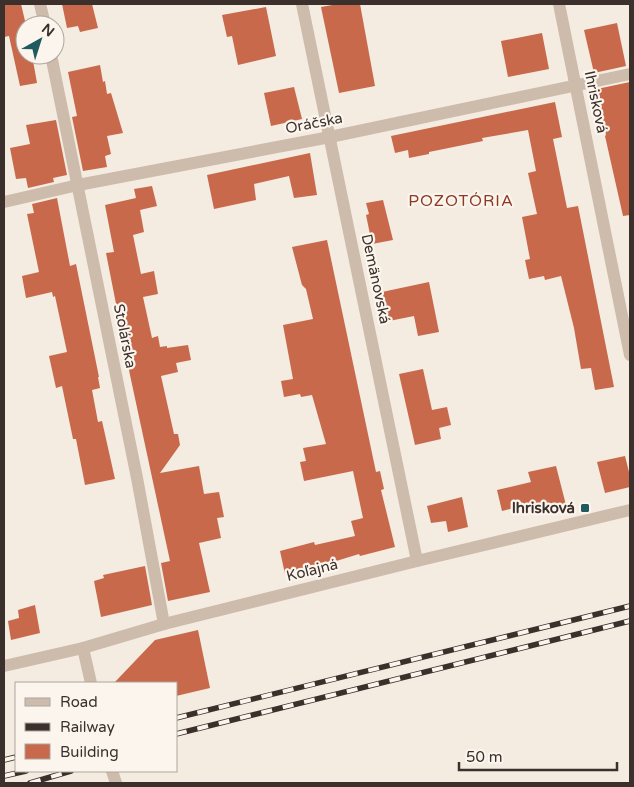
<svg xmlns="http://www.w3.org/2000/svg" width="634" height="787" viewBox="0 0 634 787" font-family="'Varela Round',sans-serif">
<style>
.building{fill:#c8694b}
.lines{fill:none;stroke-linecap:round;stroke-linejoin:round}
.street{stroke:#cdbbac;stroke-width:12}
.rail-casing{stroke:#3b302b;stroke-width:5.5}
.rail{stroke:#fbf5ee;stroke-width:4;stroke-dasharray:11;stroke-linecap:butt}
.poi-dot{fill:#1f5a5e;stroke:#fbf5ee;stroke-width:2}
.labels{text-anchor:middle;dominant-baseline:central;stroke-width:4.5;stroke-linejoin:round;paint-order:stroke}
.street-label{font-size:15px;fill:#3b302b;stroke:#fbf5ee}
.poi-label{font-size:15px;font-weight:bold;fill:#3b302b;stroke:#fbf5ee;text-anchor:end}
.neighbourhood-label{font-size:16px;letter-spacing:1px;fill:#8c3b22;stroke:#fbf5ee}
</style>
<rect width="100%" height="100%" fill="#f4ebe1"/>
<g class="building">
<path d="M4,4H21L26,25L25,55H32L37,83L20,86L9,36L4,37Z"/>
<path d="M62,4H92L98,28L80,32L78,26L67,28Z"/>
<path d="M338,4H360L375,86L339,93L321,7Z"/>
<path d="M266,7L276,56L238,65L232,36L227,37L222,15Z"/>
<path d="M617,23L626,66L594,73L584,30Z"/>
<path d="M542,33L549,69L508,77L501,41Z"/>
<path d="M100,65L103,82L105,81L107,94L111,93L123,133L107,136L111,154L105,156L107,167L83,171L72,117L77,116L68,72Z"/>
<path d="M630,82V215L623,216L605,136L606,135L597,89Z"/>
<path d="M294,87L302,119L271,126L264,93Z"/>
<path d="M555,102L562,137L553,139L567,208L578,206L614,387L595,390L591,368L581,369L574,328L561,276L545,280L544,276L529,279L525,260L530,259L522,217L537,214L528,173L536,171L528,130L482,138L483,141L429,152V154L409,158L408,150L395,153L391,136Z"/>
<path d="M56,120L67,175L53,178L54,182L28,188L26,178L16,179L10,148L30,144L26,125Z"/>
<path d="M310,153L317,195L294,198L289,176L254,184L256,200L214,209L207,175Z"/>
<path d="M152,186L157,206L140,210L144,232L133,235L141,274L154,271L158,294L143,297L152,338L158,336L160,347L167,346V348L188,345L191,360L176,363L178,372L161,376L174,434H178L180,445L160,473L199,466L204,494L219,492L224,517L217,518L221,538L199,543L210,592L168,601L161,563L170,561L130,375L106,253L114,252L105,205L136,198L134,189Z"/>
<path d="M57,198L70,266L76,264L99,377H98L100,388L92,390L98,422L102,421L115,479L85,485L76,439H73L62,386L56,388L49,356L67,352L55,296L53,297L52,292L26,298L22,276L39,272L27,214L34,213L32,204Z"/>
<path d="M383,200L393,240L372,244L366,215L369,214L366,203Z"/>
<path d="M327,240L376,472L380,471L384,489L381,490L395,547L360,556L359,554L320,566V564L285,574L280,551L314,542L315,545L355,536L351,521L363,518L353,471L304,481L300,462L306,461L303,448L326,444L312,395L301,397L300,394L284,397L281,381L293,379L283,325L313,319L306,289L302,285L292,247Z"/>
<path d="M429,282L439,332L418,336L414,316L389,321L382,292Z"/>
<path d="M423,369L432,410L447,407L451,425L439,428L441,439L415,445L399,374Z"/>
<path d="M625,456L630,476V487L605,493L597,462Z"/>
<path d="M556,466L566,505L538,512L536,503L502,511L497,490L531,482L528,472Z"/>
<path d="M462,497L468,527L448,532L446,521L431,523L427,506Z"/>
<path d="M145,566L152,605L101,617L94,581L104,578L103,575Z"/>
<path d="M35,605L40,633L11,640L8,621L19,618L18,610Z"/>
<path d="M198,630L210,688L176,696V683H114L155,640Z"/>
</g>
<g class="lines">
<g class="street">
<path d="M40,4L45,25"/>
<path d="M302,4L417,561"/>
<path d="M559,4L630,355"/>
<path d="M51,55L137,478L164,624"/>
<path d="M4,202L78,185L330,137L630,74"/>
<path d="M83,648L91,683"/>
<path d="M4,666L83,648L164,624L417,561L630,510"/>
<path d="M112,771L116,783"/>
</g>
<defs>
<g id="rail">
<path d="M176,718L630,606"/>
<path d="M176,734L630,621"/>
<path d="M4,760L16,757"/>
<path d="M4,776L26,771"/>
<path d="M30,783L71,771"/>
</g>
</defs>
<use href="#rail" class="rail-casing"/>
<use href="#rail" class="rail"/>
</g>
<rect class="poi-dot" x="580" y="503" width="10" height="10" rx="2.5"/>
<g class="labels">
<g class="street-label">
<text transform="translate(596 102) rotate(78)">Ihrisková</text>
<text transform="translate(314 123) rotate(-11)">Oráčska</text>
<text transform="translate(376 279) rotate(78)">Demänovská</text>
<text transform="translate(125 336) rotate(79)">Stolárska</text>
<text transform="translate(312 570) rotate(-14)">Koľajná</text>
</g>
<g class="poi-label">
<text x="575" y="508">Ihrisková</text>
</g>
<g class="neighbourhood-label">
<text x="461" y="201">POZOTÓRIA</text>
</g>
</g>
<rect width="634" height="787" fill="none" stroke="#3b302b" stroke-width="10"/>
<rect x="15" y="682" width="162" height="90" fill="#fbf5ee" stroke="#aea6a0"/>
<rect x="25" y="698" width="25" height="8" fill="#cdbbac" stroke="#aea6a0"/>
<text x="60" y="707" font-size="15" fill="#3b302b">Road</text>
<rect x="25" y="723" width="25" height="8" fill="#3b302b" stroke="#aea6a0"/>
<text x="60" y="732" font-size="15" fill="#3b302b">Railway</text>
<rect x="25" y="744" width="25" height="15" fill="#c8694b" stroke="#aea6a0"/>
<text x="60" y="757" font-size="15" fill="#3b302b">Building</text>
<g transform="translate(40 40) rotate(39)"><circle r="24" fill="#fbf5ee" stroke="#aea6a0"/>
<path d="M0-4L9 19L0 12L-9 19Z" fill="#1f5a5e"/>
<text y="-8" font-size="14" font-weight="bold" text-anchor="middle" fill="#3b302b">N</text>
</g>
<path d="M459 762v8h158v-8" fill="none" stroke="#3b302b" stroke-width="2.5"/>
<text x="466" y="762" font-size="15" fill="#3b302b" stroke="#fbf5ee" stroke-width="4" paint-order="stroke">50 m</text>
</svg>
